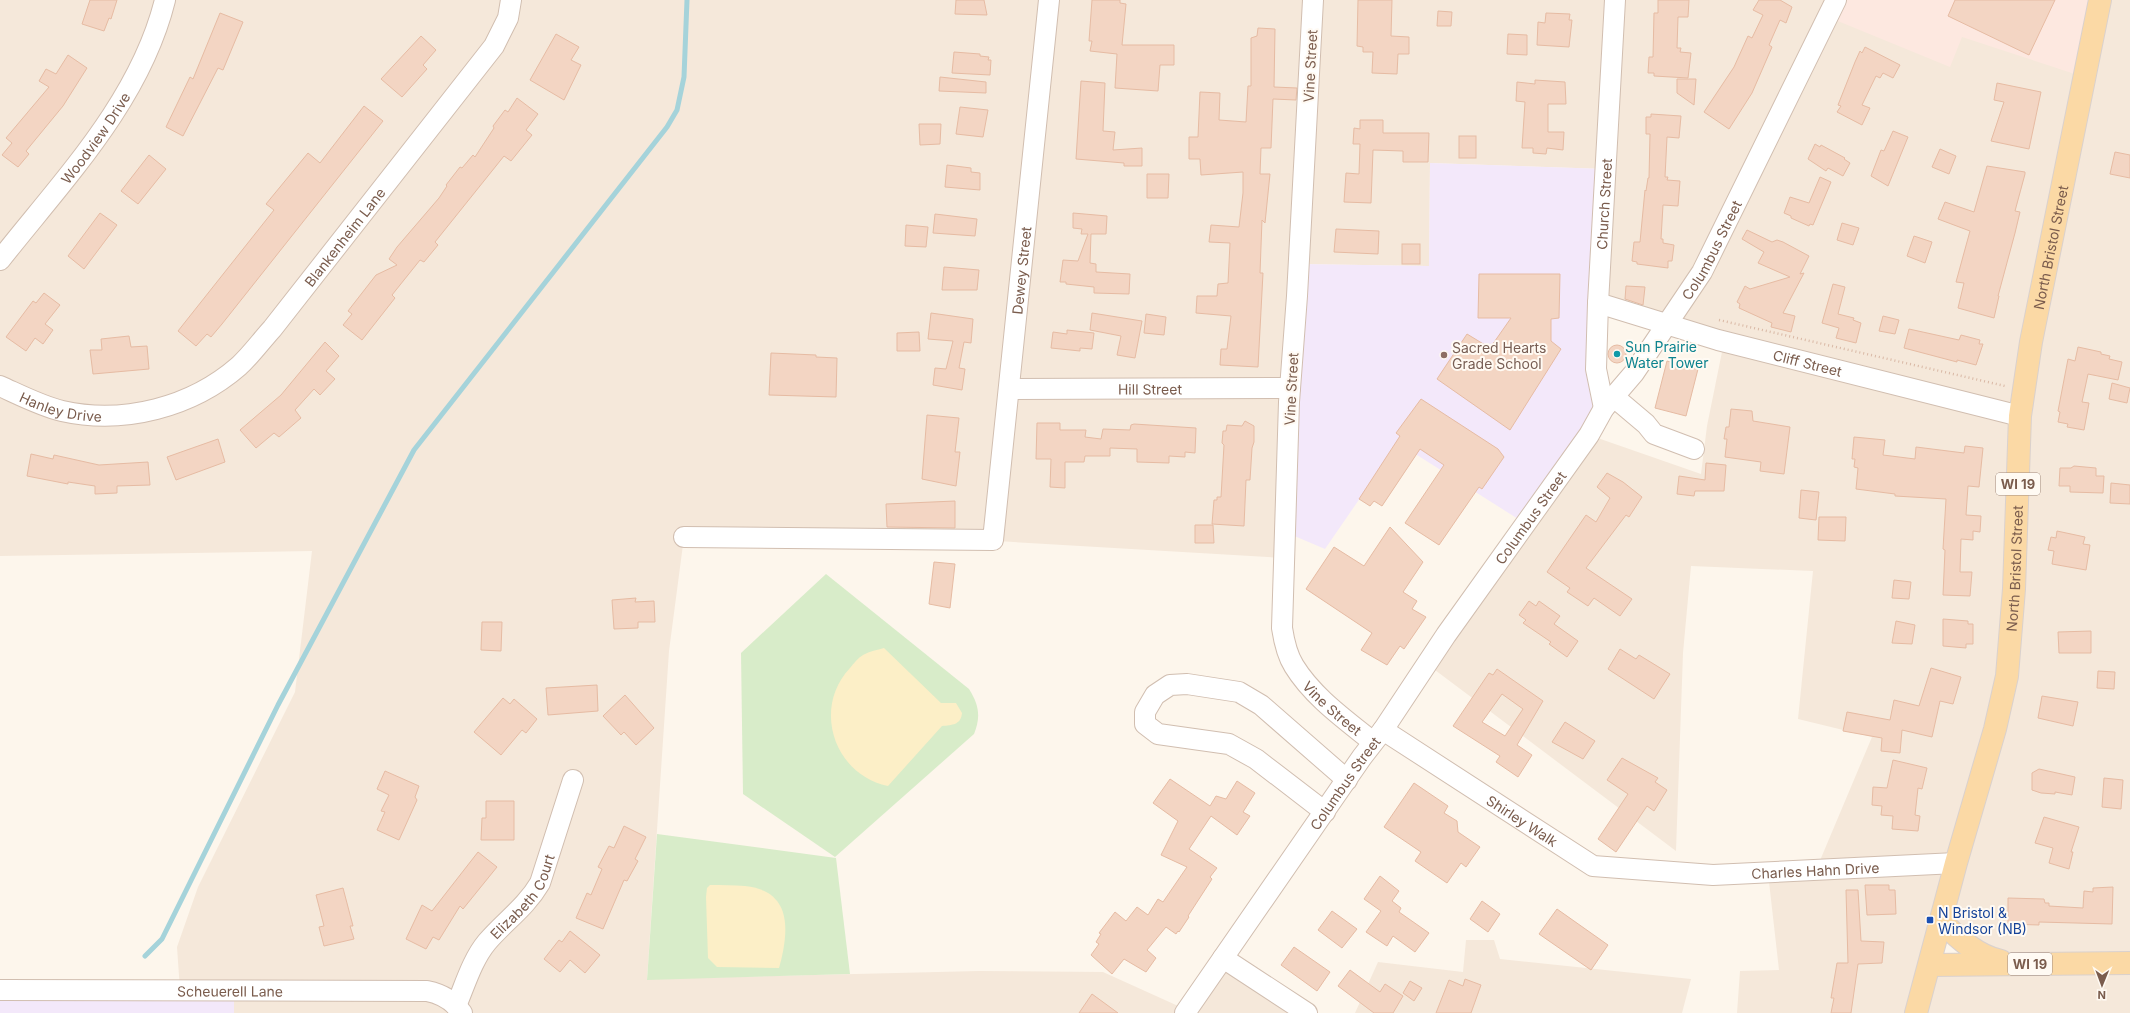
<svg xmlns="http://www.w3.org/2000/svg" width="2130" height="1013" viewBox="0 0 2130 1013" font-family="Inter,sans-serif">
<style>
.residential{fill:#f5e8da;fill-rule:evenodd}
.commercial{fill:#fde8e0}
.education{fill:#f3e8fa}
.green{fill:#d8ecc9}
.sand{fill:#fcefc7}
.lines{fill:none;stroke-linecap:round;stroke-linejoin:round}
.stream{stroke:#a5d3da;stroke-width:5}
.building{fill:#f3d5c3;stroke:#e6bba3;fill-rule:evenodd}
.minor-casing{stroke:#d1beb0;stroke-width:22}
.major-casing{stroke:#dad1cd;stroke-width:24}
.path{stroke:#d9b8a5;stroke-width:2.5;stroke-dasharray:1 3;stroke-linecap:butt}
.minor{stroke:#fff;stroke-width:20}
.major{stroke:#fbd9a5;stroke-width:22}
.culture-dot{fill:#0f9aa8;stroke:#fffaf3;stroke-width:1.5}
.education-dot{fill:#8d6e63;stroke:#fffaf3;stroke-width:1.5}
.transit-dot{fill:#1a4fb4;stroke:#fffaf3;stroke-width:1.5}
.labels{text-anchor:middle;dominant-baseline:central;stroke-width:4;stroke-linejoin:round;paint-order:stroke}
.shield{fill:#fffaf3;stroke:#a28b7f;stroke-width:1}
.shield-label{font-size:13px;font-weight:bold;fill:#7a5c4d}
.street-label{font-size:14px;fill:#7a5c4d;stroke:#fffaf3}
.culture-label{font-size:14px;fill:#0d838f;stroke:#fffaf3;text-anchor:start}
.education-label{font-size:14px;fill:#785e54;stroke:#fffaf3;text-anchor:start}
.transit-label{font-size:14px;fill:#164399;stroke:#fffaf3;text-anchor:start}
</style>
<rect width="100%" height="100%" fill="#fdf6ec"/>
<g class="residential">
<path d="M0,0H2130V1013H1737L1740,971L1779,970L1768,873L1816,870L1872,737L1798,719L1813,571L1691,566L1683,653L1676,851L1427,664L1589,435L1701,474L1707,426L1724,342L1598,303L1605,169L1430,163L1429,266L1299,264L1284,558L980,540L684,537L669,651L647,979L979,971L1103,972L1187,1010L1223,958L1307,1013H234V991L180,990L177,947L198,887L295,692L312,551L0,556ZM1941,921L2009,964L1930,965Z"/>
<path d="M1466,940H1494L1500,959L1691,979L1682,1013H1355L1378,962L1463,972Z"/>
</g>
<path class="commercial" d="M1836,0H2100L2084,77L1962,37L1950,67L1828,17Z"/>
<g class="education">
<path d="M1430,163L1606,169L1604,408L1526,524L1398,443L1325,549L1285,532L1299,264L1429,266Z"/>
<path d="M0,990L234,991V1013H0Z"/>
</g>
<g class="green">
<path d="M826,574L969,689C979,705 981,717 974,734L835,857L743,794L741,653Z"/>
<path d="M657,834L836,858L850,974L647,980Z"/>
</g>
<g class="sand">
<path d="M884,648L941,703H956L962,713C961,725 952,725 942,726L888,786C834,775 812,708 850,668C854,663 858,658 863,655C870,651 877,650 884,648Z"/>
<path d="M710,885C722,885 733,885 745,886C793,891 789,932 779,968L717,967L708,958L706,897L707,888Z"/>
</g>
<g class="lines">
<path class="stream" d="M145,956L162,939L278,705L414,450L667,127L677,110L684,77L687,0"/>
</g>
<g class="building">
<path d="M90,0H117L111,19L109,18L104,31L82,24Z"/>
<path d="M956,0H984L987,15L955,14Z"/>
<path d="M1092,0H1120V3L1126,4L1122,45H1174V65H1160L1158,91L1115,88L1117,54L1090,51L1092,41H1089Z"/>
<path d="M1358,0H1392L1391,36L1409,37V54H1398L1397,74L1372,73L1373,52H1363V47L1357,46Z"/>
<path d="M1658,0H1689L1688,17H1678L1677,48H1681L1680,52L1691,53L1688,78L1654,76V73H1648L1649,57H1653L1654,13H1658Z"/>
<path d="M1759,0H1780L1792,7L1786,23L1780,20L1769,45L1772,47L1752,93L1729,129L1704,112L1734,67L1748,36L1752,38L1763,15L1753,10Z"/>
<path d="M1955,0H2055L2029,55L1948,16Z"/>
<path d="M1438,11L1452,12L1451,26H1437Z"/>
<path d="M220,13L243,22L223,70L218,68L183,136L166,127L190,77L193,79Z"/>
<path d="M1546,13L1570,14L1569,20H1572L1569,47L1537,45L1538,22L1545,23Z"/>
<path d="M1258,28L1275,29L1274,87L1297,88L1296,100L1273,99L1271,148H1261L1260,174H1270L1265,223L1262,220L1260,273H1263L1258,367L1220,365L1221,349H1227L1231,316L1196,313L1197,296H1217L1218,284L1228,283L1230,243L1209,242L1211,225L1239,227L1243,193V172L1201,175L1200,159H1189V137H1198L1200,92L1220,93L1219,120L1246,122L1248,86H1251V38L1257,36Z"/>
<path d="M556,34L579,47L571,60L581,65L564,100L530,80Z"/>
<path d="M1508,34L1527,35V55L1507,54Z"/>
<path d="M421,36L436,50L423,65L427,69L402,97L381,79Z"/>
<path d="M1865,47L1900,65L1893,78L1883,73L1880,78L1876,76L1862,105L1870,108L1862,125L1837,112L1841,106L1838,105L1855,62L1860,51L1862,53Z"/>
<path d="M954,52L980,54V56L989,57L988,60H991L990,75L952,73Z"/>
<path d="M68,55L87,68L63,106L26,151L29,154L18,167L2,155L12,143L6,138L49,87L39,81L46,69L56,74Z"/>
<path d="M940,77L986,82V93L939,91Z"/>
<path d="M1677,79H1696L1694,105L1677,93Z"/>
<path d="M1535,80L1565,82L1566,104H1548V132H1564L1563,150L1547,148L1546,154L1533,153V148H1522L1525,102L1516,101L1517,82L1535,84Z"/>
<path d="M1081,81L1105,83L1103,131L1115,132L1113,150L1142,148V166H1124V163L1076,159Z"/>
<path d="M1997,83L2041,92L2029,149L1991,141L2004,102L1994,100Z"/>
<path d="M517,98L538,114L526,130L532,135L511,161L504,156L435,242L438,245L424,262L420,260L392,295L395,298L362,340L343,325L352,314L348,311L376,275L397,265L389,259L397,247L439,198L447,186L446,185L460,167L462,168L473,155L475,157L494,128L493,126L505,110L508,112Z"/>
<path d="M364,106L383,121L222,324L211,337L207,334L196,346L178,331L274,210L266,204L308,153L320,163Z"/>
<path d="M960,107L988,110L983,137L956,134Z"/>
<path d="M1651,114L1681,116L1679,138L1667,137L1665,177H1668L1667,180L1680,181L1678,206L1663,205L1661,239H1663V243L1674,245L1672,261H1668V268L1637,264V262L1632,261L1634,242H1640L1645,190L1646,191L1648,178H1649L1650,134H1646V117H1651Z"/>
<path d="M1360,120H1383V133H1429L1428,162H1403V151L1373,150L1371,203L1344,202L1346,173L1359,174L1360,144H1353L1354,128L1360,129Z"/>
<path d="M919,124H941L940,144L920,145Z"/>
<path d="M1893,131L1908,137L1888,186L1871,176L1881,150L1884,151Z"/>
<rect x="1459" y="136" width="17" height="22"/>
<path d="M1815,144L1820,147L1821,145L1845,158L1844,159L1850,163L1843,176L1828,168L1826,171L1808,159Z"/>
<path d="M1940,149L1956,156L1949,174L1932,167Z"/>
<path d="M2115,152L2130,155V178L2110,174Z"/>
<path d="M149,155L166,169L138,204L121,191Z"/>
<path d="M947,165L971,168V172L980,173V190L945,187Z"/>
<path d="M1987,166L2025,172V174L2015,211L2020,212L2015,233L1998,296H1999L1994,318L1958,308L1964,283L1956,282L1970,231L1938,219L1945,202L1974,212Z"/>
<path d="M1147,174H1169L1168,198H1147Z"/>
<path d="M1820,177L1831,182L1813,225L1810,224L1809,226L1791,218V216L1784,213L1790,197L1809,203Z"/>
<path d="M100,213L117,225L84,269L68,256Z"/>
<path d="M1073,213L1107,216L1106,234H1091L1090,263L1096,264V272L1130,274L1129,294L1094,293V287L1066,284V282H1060L1063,260L1078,261L1088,234H1081L1082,229L1073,228Z"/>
<path d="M935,214L977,219L975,236L933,233Z"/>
<path d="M1842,223L1859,228L1853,245L1837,240Z"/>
<path d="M906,225L928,227L926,247L905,246Z"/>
<path d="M1336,229L1379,231L1378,254L1334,252Z"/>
<path d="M1747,230L1772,242L1777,240L1783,242L1809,256L1800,274L1804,273L1783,313L1795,316L1791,332L1771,327L1772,323L1739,308L1740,304L1737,302L1745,286L1750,289L1790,277L1758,263L1764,252L1742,239Z"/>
<path d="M1914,236L1932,242L1925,263L1907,256Z"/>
<rect x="1402" y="244" width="18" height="20"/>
<path d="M944,267L979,270L977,290H942Z"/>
<path d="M1479,274H1560L1559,318L1551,319V341L1561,349L1510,430L1437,379L1467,334L1490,348L1511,318H1478Z"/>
<path d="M1833,284L1845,287L1838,314L1854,318L1853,320L1861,323L1856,343L1836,338L1839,328L1822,323Z"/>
<path d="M1626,286L1645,287L1643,305L1625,299Z"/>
<path d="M44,293L60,305L45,324L53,330L43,344L35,338L26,351L6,337L33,301L36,303Z"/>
<path d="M931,313L973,319L971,343L964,342L959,368L965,369L962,390L933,385L935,368L946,369L953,341L928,339Z"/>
<path d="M1092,313L1142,321L1135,358L1117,355L1121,336L1090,330Z"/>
<path d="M1146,314L1166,317L1164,335L1144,333Z"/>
<path d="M1883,316L1899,320L1895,334L1879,331Z"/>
<path d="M1909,329L1959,340L1961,335L1980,340L1979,344H1983L1976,365L1957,360V362L1904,348Z"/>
<path d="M1067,330L1094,333L1092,349L1080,348V351L1051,348L1053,332L1067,334Z"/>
<path d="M919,332L920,351H897V333Z"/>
<path d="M129,336L131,347L147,346L149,369L93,374L90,350H102L101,339Z"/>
<path d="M325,342L339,356L326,371L335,379L320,395L314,389L295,410L301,418L279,437L274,433L256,448L240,430L281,395Z"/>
<circle cx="1617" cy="354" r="9"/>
<path d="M2078,347L2101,352V354L2110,356L2109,359L2122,362L2118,380L2088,374L2082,402L2089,403L2084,430L2067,427L2068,424L2058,422L2060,412L2058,411L2068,359L2075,361Z"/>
<path d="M771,353L816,355V357L837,358L836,397L769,395Z"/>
<path d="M1667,361L1698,369L1686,416L1655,408Z"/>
<path d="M2112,383L2130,388L2127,403L2109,399Z"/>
<path d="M1421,399L1498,449L1504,457L1482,489L1479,487L1439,545L1405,523L1444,465L1420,449L1382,506L1374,501L1370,506L1359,499L1400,436L1396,433Z"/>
<path d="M1731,409L1752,411L1753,421L1790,427L1784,474L1760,471L1761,462L1725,457L1727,439H1724L1726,427H1729Z"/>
<path d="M927,415L959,418L955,452H960L956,486L922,479Z"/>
<path d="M1245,421L1254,426V442L1252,448L1250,480H1246L1244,526L1212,524L1214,500H1217V497H1221L1224,445L1222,443L1223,431H1226L1227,425L1242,426Z"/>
<path d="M1037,423H1060V430H1086L1085,437L1101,439L1103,429L1130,430L1131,425L1134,424L1196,428L1195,453L1185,452V457L1169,456V463L1137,462V449L1110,448V456H1085L1084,462H1065V488L1050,487L1051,459H1036Z"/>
<path d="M1854,437L1885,440L1883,455L1915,459L1916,447L1964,453L1965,446L1983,448L1979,487L1968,486L1966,515L1981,516L1980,532L1973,531V540L1961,539L1960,572H1972L1970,596L1943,595L1945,550L1943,549L1946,499L1895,496V494L1856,489L1858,468L1854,467L1855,459H1852Z"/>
<path d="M218,439L225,462L176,480L167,457Z"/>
<path d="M31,454L53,459L54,455L99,465L148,462L150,485L117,486V493L95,494V486L68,482V484L27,476Z"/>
<path d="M1706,463L1726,465L1724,491H1695L1694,496L1677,494L1679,476L1705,480Z"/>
<path d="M2074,466L2096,468V476H2104L2103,493L2070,492V486H2059L2060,468H2071Z"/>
<path d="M1607,473L1623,482L1642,497L1629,517L1626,515L1586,568L1632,599L1620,616L1594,598L1588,606L1567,592L1570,588L1547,572L1586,515L1596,522L1610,498L1597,487Z"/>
<path d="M2111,483L2130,485V504L2110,503Z"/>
<path d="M1801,490L1819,492L1816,520L1799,518Z"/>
<path d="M955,501V528L887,527L886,504Z"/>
<path d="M1819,517H1846L1845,541L1818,540Z"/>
<path d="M1195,525H1213L1214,543H1195Z"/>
<path d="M1390,527L1423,562L1403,592L1417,601L1412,609L1426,617L1404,649L1400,646L1387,665L1361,650L1372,633L1306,589L1334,547L1364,566Z"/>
<path d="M2057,531L2085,537L2083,544L2090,545L2086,570L2052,564L2054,551L2048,550L2051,537L2056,538Z"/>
<path d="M934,562L955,564L950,608L929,604Z"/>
<path d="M1894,580L1911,582L1909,599L1892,598Z"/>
<path d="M636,598L635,602L654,601L655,622H638V628L614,629L612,600Z"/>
<path d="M1529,601L1536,606L1539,601L1560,616L1554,624L1578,641L1567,657L1549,644L1551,642L1523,623L1526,620L1519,615Z"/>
<path d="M1943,619L1968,621V624H1973V644H1966V648L1943,646Z"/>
<path d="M1896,621L1915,625L1912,644L1892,643Z"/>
<path d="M482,622H502L501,651L481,650Z"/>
<path d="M2091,631V653H2059L2058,632Z"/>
<path d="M1620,649L1636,659L1639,655L1670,674L1654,699L1608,669Z"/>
<path d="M1931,668L1961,677L1953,704L1940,701L1932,737L1902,730L1900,753L1881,751L1882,738L1843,731L1847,712L1890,720L1894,700L1919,706Z"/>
<path d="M1497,669L1543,701L1517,745L1532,755L1518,777L1496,762L1500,756L1453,726L1489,673L1493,675ZM1502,694L1523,709L1505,736L1482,722Z"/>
<path d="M2098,671L2115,672L2114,689L2097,688Z"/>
<path d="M597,685L598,711L548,715L546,688Z"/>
<path d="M625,695L654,728L636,745L624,732L621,735L603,716Z"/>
<path d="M2042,696L2078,702L2073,726L2038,718Z"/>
<path d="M503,698L510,704L514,699L537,719L526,733L522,730L501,755L474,732Z"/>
<path d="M1565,722L1595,741L1583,759L1552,742Z"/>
<path d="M1622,758L1658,778L1655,782L1667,790L1654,811L1647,806L1616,852L1598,839L1628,794L1607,780Z"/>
<path d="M1893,760L1927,768L1922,789L1918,788L1915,815L1920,816L1918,831L1892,829L1893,816L1881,815L1882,806L1872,805L1873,787L1887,788Z"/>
<path d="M2039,769L2075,777L2072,795L2055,792V794L2041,793L2032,790V773Z"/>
<path d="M385,771L419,786L415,797L417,800L399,840L377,830L385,812L381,811L389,795L377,789Z"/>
<path d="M2104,778L2123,780L2121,809L2102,807Z"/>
<path d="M1170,779L1210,806L1216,796L1226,799L1237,781L1255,793L1243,812L1250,816L1237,835L1211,816L1189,849L1217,868L1210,877L1212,879L1188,916L1189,917L1179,932L1178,931L1176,934L1166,927L1147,950L1156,958L1146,972L1124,959L1112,974L1091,955L1099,944L1096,942L1101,934L1099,933L1115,912L1126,921L1137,907L1148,915L1158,899L1163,902L1187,867L1161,855L1178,821L1153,803Z"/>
<path d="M1414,783L1448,806L1444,813L1457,821L1458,832L1480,847L1466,867L1461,863L1447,883L1415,861L1421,852L1384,827Z"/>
<path d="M486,801H514V840H481L482,818H486Z"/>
<path d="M2044,817L2079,827L2071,852H2073L2069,869L2049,863L2053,848L2035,843Z"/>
<path d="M624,826L646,837L635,859L638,861L627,881L624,880L603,929L576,918L587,893L591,895L602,869L598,867L609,846L614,848Z"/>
<path d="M478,852L497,867L463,909L460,906L439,940L433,937L426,949L406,939L422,905L432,911Z"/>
<path d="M1380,876L1399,891L1392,901L1401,908L1399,912L1429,933L1415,952L1393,936L1387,946L1366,932L1381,911L1364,899Z"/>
<path d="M1865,885H1889V890H1895L1896,914L1867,915Z"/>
<path d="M2113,887L2112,924L2039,922V925L2008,924V898L2044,899L2045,903H2049V906L2083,908L2084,891L2093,892V888Z"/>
<path d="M343,888L353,926H350L354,939L324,946L319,927L324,926L316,895Z"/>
<path d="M1846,890H1858L1861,941L1884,942L1882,963L1858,964L1851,1013H1831L1834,998H1831L1837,963H1848Z"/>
<path d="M1482,901L1500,914L1488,932L1470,919Z"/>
<path d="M1557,909L1608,945L1591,970L1539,934Z"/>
<path d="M1332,911L1357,929L1342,948L1318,930Z"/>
<path d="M570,931L600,955L585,973L570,960L560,972L544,959L559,940L562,942Z"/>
<path d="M1294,947L1330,972L1317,991L1281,965Z"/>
<path d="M1350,970L1380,992L1385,984L1403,996L1393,1013H1374L1338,986Z"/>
<path d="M1465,979L1481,985L1471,1013H1436L1449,980L1463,986Z"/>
<path d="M1410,981L1422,988L1414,1001L1403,993Z"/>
<path d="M1092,994L1118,1013H1079Z"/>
</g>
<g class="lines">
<defs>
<g id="minor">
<path id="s1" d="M1313,0L1297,296L1289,402L1282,628C1284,641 1287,655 1294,666C1313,697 1346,720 1373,742"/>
<path id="s2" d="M0,260C63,180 140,101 165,0"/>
<path id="s3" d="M1598,303L1718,340L2020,416"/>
<path id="s4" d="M0,386C20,395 41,406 62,411C124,425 192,407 239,366C251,355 261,341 272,329L494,46L508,18L511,0"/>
<path id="s5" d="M1009,389L1290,388"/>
<path d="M1614,397L1646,424L1654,434L1694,449"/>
<path id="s6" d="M1604,408L1596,369L1598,303L1615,0"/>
<path id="s7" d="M684,537L993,540L1049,0"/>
<path id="s8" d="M1383,730L1593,866L1713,875L1956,863"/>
<path d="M1325,812L1256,759L1229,744L1158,734L1145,724V712L1155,695L1170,685L1187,684L1239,692L1261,705L1347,780"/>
<path d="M1223,958L1307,1013"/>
<path id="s9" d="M0,990L427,991C442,994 453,1000 462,1013"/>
<path id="s10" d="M456,1006C465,985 472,960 487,942C504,922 526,907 540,883L573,780"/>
<path id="s11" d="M1185,1013L1362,757L1383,730L1446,635L1589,435L1604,408L1634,373L1702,272L1836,0"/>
</g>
<g id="major">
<path d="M1941,921C1958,938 1977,956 2001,961"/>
<path d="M1930,965L2130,963"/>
<path id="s12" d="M1916,1013L1956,863L1995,729L2007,676L2014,589L2020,416L2031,342L2100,0"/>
</g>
</defs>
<use href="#minor" class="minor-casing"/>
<use href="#major" class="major-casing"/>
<path class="path" d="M1719,320L2005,386"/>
<use href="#minor" class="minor"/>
<use href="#major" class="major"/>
</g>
<circle class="culture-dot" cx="1617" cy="354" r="4"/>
<circle class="education-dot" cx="1444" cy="355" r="4"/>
<rect class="transit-dot" x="1926" y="916" width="8" height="8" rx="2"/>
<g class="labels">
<g class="shield">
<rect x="1996" y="473" width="44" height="22" rx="3"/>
<rect x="2008" y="953" width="44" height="22" rx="3"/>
</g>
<g class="shield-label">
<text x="2018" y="484">WI 19</text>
<text x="2030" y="964">WI 19</text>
</g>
<g class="street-label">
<text transform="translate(1310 66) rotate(-87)">Vine Street</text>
<text stroke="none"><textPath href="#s2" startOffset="155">Woodview Drive</textPath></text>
<text stroke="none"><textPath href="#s6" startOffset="205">Church Street</textPath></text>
<text stroke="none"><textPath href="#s4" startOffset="423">Blankenheim Lane</textPath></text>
<text stroke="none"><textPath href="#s12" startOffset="781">North Bristol Street</textPath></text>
<text stroke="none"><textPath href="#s11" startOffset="928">Columbus Street</textPath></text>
<text stroke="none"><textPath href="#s7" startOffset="580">Dewey Street</textPath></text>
<text stroke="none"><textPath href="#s3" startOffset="218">Cliff Street</textPath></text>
<text stroke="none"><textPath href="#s5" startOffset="141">Hill Street</textPath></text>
<text transform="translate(1291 389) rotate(-87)">Vine Street</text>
<text stroke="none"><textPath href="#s4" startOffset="65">Hanley Drive</textPath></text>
<text stroke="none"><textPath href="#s11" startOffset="604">Columbus Street</textPath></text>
<text stroke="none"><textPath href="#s12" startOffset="457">North Bristol Street</textPath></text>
<text stroke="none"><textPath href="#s1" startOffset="726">Vine Street</textPath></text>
<text stroke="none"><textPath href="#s11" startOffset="280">Columbus Street</textPath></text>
<text stroke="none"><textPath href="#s8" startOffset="166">Shirley Walk</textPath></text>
<text stroke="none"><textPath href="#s8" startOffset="473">Charles Hahn Drive</textPath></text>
<text stroke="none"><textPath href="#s10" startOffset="130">Elizabeth Court</textPath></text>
<text stroke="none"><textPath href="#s9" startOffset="230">Scheuerell Lane</textPath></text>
</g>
<g class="culture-label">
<text x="1625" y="346">Sun Prairie<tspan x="1625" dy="16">Water Tower</tspan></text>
</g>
<g class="education-label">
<text x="1452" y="347">Sacred Hearts<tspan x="1452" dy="16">Grade School</tspan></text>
</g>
<g class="transit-label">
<text x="1938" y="912">N Bristol &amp;<tspan x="1938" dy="16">Windsor (NB)</tspan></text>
</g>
</g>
<g transform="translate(2102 985) rotate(181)" stroke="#fffaf3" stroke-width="3" paint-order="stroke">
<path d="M0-3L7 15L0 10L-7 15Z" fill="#7a5c4d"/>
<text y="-6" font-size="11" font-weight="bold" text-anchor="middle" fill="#7a5c4d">N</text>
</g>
</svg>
